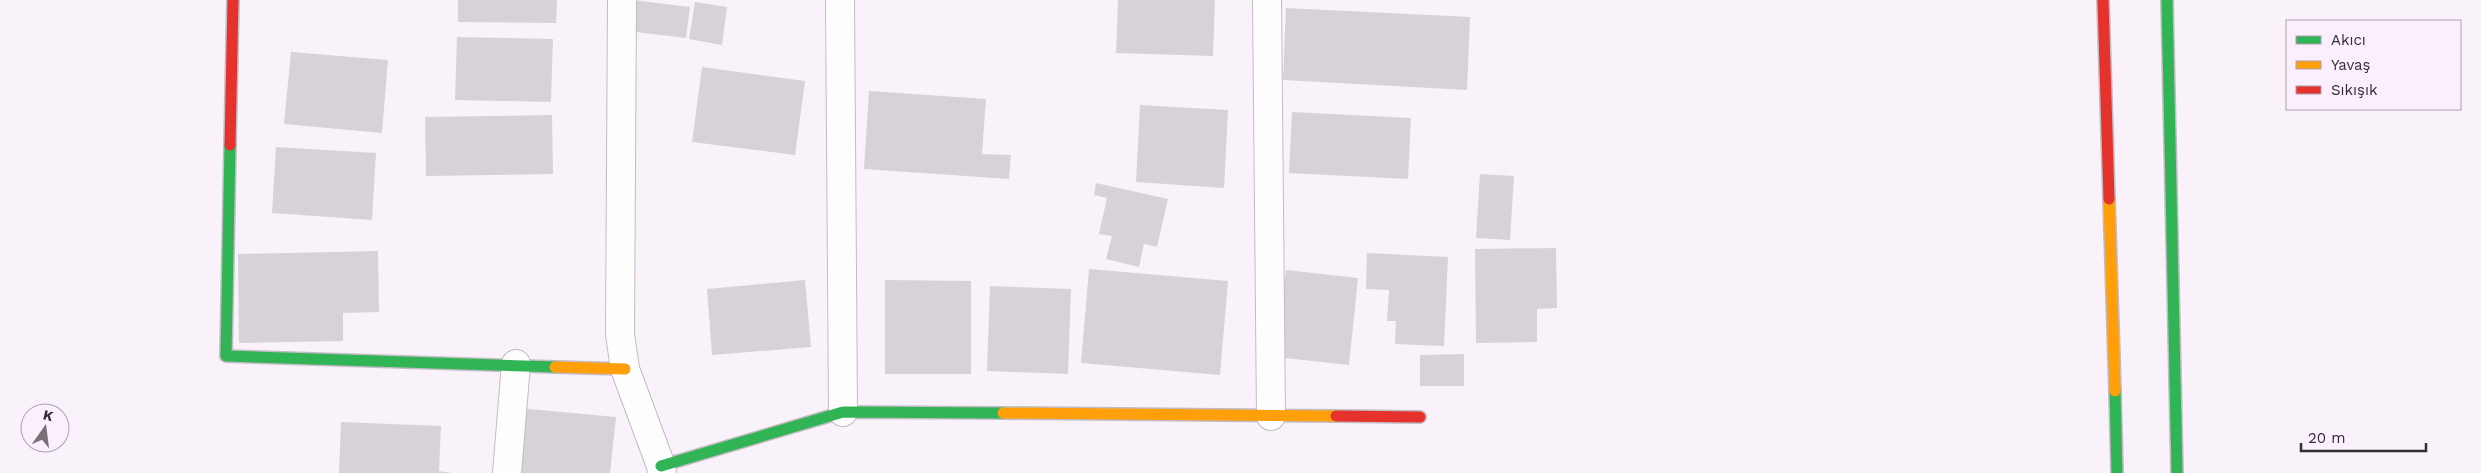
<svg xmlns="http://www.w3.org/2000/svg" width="2481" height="473" viewBox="0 0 2481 473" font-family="'Work Sans',sans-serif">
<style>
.building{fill:#d7d2d8}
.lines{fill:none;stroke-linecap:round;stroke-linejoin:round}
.street-casing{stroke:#c1bcc2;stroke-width:30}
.fast-casing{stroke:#c1bcc2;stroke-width:14}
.slow-casing{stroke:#c1bcc2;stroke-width:14}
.jam-casing{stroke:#c1bcc2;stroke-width:14}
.street{stroke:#fefdfe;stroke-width:28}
.fast{stroke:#30b455;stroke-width:11}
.slow{stroke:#ff9f0a;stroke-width:11}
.jam{stroke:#e5322d;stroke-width:11}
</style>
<rect width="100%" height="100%" fill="#f9f2fa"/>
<g class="building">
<path d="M458,0H557L556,23L458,22Z"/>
<path d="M633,0L690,7L686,38L628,31Z"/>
<path d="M1118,0H1215L1213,56L1116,53Z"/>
<path d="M695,2L727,7L722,45L689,39Z"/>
<path d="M1286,8L1470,17L1467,90L1283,80Z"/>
<path d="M457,37L553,39L551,102L455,100Z"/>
<path d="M291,52L388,60L382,133L284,124Z"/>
<path d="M702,67L805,81L795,155L692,142Z"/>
<path d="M869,91L986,99L982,154L1011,155L1009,179L864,169Z"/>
<path d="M1140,105L1228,110L1224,188L1136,182Z"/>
<path d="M1292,112L1411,118L1408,179L1289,173Z"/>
<path d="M552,115L553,174L426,176L425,117Z"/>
<path d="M276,147L376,153L372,220L272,213Z"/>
<path d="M1480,174L1514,176L1510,240L1476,238Z"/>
<path d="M1096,183L1168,199L1157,247L1144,244L1139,267L1106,259L1112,236L1099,234L1107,198L1094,195Z"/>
<path d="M1556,248L1557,308L1537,309V342L1476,343L1475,249Z"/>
<path d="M378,251L379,312L343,313V341L239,343L238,254Z"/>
<path d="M1367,253L1448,257L1444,346L1395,344L1396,321H1387L1389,290L1366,289Z"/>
<path d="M1089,269L1228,281L1220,375L1081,363Z"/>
<path d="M1286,270L1358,278L1349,365L1276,357Z"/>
<path d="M805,280L811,347L712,355L707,289Z"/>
<path d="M885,280L971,281V374H885Z"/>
<path d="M990,286L1071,289L1068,374L987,371Z"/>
<path d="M1464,354V386H1420V355Z"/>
<path d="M518,408L616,417L610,473H512Z"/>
<path d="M341,422L441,426L439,471L452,473H339Z"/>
</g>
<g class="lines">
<defs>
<g id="street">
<path d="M622,0L620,334L625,369L661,466L662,473"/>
<path d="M840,0L843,412"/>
<path d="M1267,0L1271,416"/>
<path d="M507,473L516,364"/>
</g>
<g id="fast">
<path d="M2167,0L2177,473"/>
<path d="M230,145L226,356L555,367"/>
<path d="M2115,391L2117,473"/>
<path d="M661,466L843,412L1003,413"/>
</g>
<g id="slow">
<path d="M2109,199L2115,391"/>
<path d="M555,367L625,369"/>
<path d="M1003,413L1336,416"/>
</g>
<g id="jam">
<path d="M2103,0L2109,199"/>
<path d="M230,145L233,0"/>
<path d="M1336,416L1420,417"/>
</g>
</defs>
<use href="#street" class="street-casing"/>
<use href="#fast" class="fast-casing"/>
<use href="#slow" class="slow-casing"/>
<use href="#jam" class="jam-casing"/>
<use href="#street" class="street"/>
<use href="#fast" class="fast"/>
<use href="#slow" class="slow"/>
<use href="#jam" class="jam"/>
</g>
<rect x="2286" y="20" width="175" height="90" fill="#fbeffd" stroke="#aba1ac"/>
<rect x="2296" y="36" width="25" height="8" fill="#30b455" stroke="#aba1ac"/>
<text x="2331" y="45" font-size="15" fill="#322d32">Akıcı</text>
<rect x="2296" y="61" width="25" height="8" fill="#ff9f0a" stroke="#aba1ac"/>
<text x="2331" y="70" font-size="15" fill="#322d32">Yavaş</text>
<rect x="2296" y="86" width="25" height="8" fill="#e5322d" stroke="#aba1ac"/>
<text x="2331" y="95" font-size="15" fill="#322d32">Sıkışık</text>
<g transform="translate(45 428) rotate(14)"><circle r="24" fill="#fbeffd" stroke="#aba1ac"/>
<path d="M0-4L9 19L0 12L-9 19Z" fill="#787278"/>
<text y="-8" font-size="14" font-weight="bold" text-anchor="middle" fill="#322d32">K</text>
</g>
<path d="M2301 443v8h125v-8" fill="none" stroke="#322d32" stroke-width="2.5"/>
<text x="2308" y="443" font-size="15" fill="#322d32" stroke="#fbeffd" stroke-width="4" paint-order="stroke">20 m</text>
</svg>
